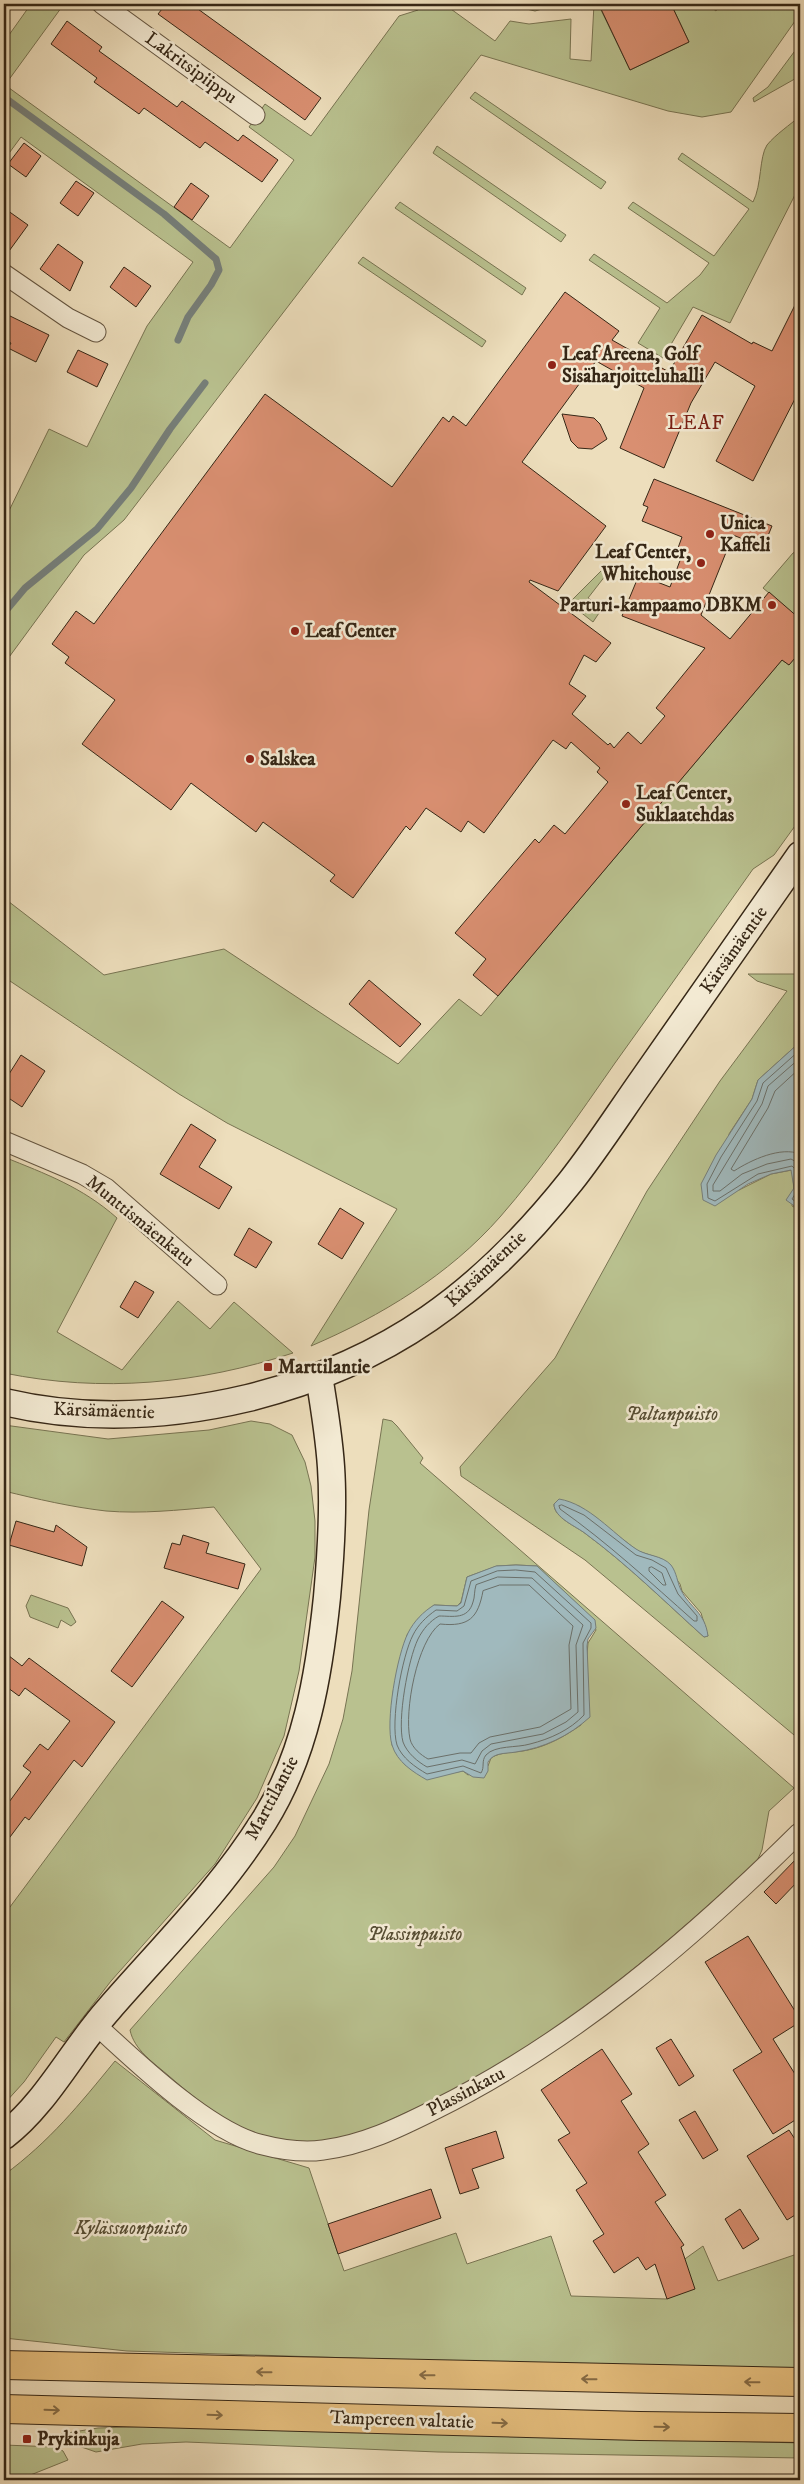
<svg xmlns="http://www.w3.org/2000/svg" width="804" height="2484" viewBox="0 0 804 2484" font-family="'IM FELL DW Pica',serif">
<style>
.green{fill:#b9c18f;stroke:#787452;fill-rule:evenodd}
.water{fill:#a0b9bd;stroke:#767f7a}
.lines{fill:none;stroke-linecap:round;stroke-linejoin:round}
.shore{stroke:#6b706a;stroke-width:1}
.stream{stroke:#767f7a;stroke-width:7}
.building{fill:#d98f71;stroke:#362716}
.street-casing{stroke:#645540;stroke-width:21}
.secondary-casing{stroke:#362716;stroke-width:29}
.highway-casing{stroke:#362716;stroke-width:30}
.street{stroke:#f3ead3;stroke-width:19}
.secondary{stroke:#f3ead3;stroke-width:26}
.highway{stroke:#e6bf7e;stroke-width:28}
.oneway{stroke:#856b45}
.poi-dot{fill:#8f2418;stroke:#f3ead3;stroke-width:2}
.labels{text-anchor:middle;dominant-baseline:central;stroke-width:5;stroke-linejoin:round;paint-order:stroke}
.street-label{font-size:19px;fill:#362716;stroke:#f3ead3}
.poi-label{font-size:19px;font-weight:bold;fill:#362716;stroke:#f3ead3;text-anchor:start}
.park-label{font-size:19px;font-style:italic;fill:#574e34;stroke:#f3ead3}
.neighbourhood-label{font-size:20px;letter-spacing:1px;fill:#7a1f14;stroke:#f3ead3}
</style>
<rect width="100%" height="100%" fill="#eddebc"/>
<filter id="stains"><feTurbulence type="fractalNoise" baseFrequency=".004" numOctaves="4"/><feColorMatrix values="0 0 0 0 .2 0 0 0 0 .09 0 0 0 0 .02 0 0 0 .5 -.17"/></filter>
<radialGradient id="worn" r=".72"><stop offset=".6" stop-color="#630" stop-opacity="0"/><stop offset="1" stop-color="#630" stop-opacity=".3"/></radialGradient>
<g class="green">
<path d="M31,4H64L5,85L230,248L294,160L249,127L265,104L311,136L399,16L418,10L410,4H444L495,41L510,21L529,24L571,19L570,59L591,61L594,4H612L601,10L630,70L689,42L673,8L680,4H707L716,11L720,4H800V14L731,112L702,117L668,111L481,55L124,520L84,555L4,664V521L49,429L87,447L147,326L193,262L21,137L4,160V42Z"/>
<path d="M521,4H560L535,11L518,7Z"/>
<path d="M800,44V76L754,102L753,98L768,87Z"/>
<path d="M475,92L606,182L601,189L470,98Z"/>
<path d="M800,116V185L730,323L693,307L663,358L638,343L660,308L589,260L594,254L667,303L700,275L709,263L628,208L633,202L714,256L749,209L678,159L682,153L753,202C762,185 759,157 767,145C776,134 790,125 800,116Z"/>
<path d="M437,146L566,235L561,242L433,153Z"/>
<path d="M400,202L526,288L522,295L395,208Z"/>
<path d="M363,257L486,341L482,347L358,263Z"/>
<path d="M800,549V619L763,588L793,553Z"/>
<path d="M605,567L609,571L588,598L600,606L598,611L599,613L593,622L569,603Z"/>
<path d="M800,652V819L774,855L753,869C707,934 661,999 615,1063C578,1116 542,1169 500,1217C449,1275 381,1316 311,1346L397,1209L227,1123L179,1094L4,977V898L104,975L224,949L398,1064L459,999L481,1016L782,660L789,665Z"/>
<path d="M748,974H800V1042L758,1080L752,1099L729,1134L739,1190L771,1174L792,1170L794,1188L792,1206L800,1210V1740L585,1560L461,1476L460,1467L555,1358L647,1191L720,1081L787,991L757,981ZM554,1504L579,1506L638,1551L662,1559L680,1584L682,1591L701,1613L708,1636L704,1637C665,1602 628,1565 586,1534C576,1526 554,1518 554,1504Z"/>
<path d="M4,1157C46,1174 82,1187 117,1218L57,1332L122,1370L178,1301L210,1329L234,1302L293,1353C199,1384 102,1393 4,1373Z"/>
<path d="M383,1419L392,1421L397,1426L423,1458L420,1463L794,1788L769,1811L762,1850L757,1861C668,1943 575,2023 468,2082C436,2100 402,2114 369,2130C284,2161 232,2131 169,2076C154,2063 134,2050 130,2030L274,1867L295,1836L329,1764L343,1719L352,1671L369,1510ZM516,1565L537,1566L590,1616L596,1630L588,1643L581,1725C565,1736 548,1746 528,1750C516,1753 501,1751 491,1758L488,1766L468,1775L463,1771L445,1774L405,1765L392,1745L393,1692L407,1635L418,1619L434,1605L457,1606L461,1602L467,1577L497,1566Z"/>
<path d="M251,1421L270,1424L292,1435L305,1462L311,1486L315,1521V1557L299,1671L284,1736L257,1798L215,1864L111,1981L64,2042L56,2037L24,2082L4,2104V1915L261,1569L214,1507C178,1510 142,1514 106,1511C71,1507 37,1499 4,1491V1425L108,1439L209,1430Z"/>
<path d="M31,1595L68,1608L76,1622L71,1626L61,1620L58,1628L30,1617L26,1606Z"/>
<path d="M115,2061L215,2140L309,2168L344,2271L456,2233L467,2264L551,2236L571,2296L667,2299L682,2261L703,2246L718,2281L800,2253V2372L127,2351L4,2338V2175C50,2141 79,2105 115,2061Z"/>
<path d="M161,2426L800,2443V2458L438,2452L186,2442L142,2444L96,2452L70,2443L61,2434L98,2428Z"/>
<path d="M4,2445L56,2447L63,2451L68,2460L18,2480H4Z"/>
<path d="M366,2479L444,2480H274Z"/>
</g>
<g class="water">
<path d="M800,1042V1210L786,1200L794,1188L791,1170L771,1174L748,1184L715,1206L703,1200L701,1184L716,1155L752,1099L758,1080Z"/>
<path d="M559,1499C589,1504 612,1533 636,1549C646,1556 662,1555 671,1565C677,1573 677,1582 681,1590C690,1608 705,1612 708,1636L704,1637C665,1602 628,1565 586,1534C576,1526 554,1518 554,1504Z"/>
<path d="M516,1565L537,1566L595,1620L596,1628L588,1639L587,1646L590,1717C569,1736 544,1748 516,1752C505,1754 494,1752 488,1762V1771L484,1778L473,1777L463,1771L427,1780C413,1772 397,1762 392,1745C385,1722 397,1655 408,1633C414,1621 423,1612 434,1605L457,1606L461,1603L467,1577L496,1566Z"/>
</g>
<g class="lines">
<g class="shore">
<path d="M800,1050L763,1083L757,1101L721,1157L707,1184L708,1198L715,1201L758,1174L792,1166L796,1170L799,1188L792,1199L800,1205"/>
<path d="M800,1058L768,1086L762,1104L713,1185V1191H720L742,1174L767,1164L791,1159L800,1164"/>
<path d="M800,1068L775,1091L768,1108L731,1169L734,1171C751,1160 781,1146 800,1154"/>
<path d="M562,1505L584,1515L636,1555L652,1560L666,1568L678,1594L697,1616V1621H694C650,1582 608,1543 560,1509L559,1506Z"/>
<path d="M652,1567L662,1573L666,1585H663L649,1571V1568Z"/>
<path d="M516,1570L535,1572L591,1623V1628L583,1643L584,1715C570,1730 550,1739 530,1744C517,1748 495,1745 486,1755C481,1761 485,1767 481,1773L463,1766L427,1774C415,1767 402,1758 397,1745C390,1722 402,1656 413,1635C418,1625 426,1617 436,1610L457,1611L464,1606L471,1581L497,1571Z"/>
<path d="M498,1577L532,1578L583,1625L576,1645L578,1712L566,1722L543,1734L491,1744L482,1751L475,1764L462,1760L427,1767C418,1762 407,1753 403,1742C397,1720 408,1660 418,1639C423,1629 430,1621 439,1616C453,1616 468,1620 473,1602C475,1597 474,1591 476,1585Z"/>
<path d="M500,1585H529L573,1626L569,1645L571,1709L540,1727L490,1737L479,1743L471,1753H460L428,1759C421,1755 412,1748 410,1739C404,1711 417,1641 440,1624C469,1627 478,1618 483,1591Z"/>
</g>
<g class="stream">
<path d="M4,97L164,214L216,259L219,270L211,285L188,317L178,340"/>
<path d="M4,613L25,588L97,529L131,488L170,429L205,383"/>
</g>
</g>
<g class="building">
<path d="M166,4H191L321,98L305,120L158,14Z"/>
<path d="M612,4H671L689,42L630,70L601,9Z"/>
<path d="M67,21L102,47L99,51L177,107L182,101L238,141L243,135L278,160L262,182L205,142L200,148L144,108L139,114L94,82L97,78L51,44Z"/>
<path d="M24,143L41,156L26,177L8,164Z"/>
<path d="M76,181L94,193L78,216L60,203Z"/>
<path d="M191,183L209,196L192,220L174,207Z"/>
<path d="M4,208L28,225L4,258Z"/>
<path d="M58,244L83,262L70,291L40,269Z"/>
<path d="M124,267L151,286L136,307L110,287Z"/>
<path d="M565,292L619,331L612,340L669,372L702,315L752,344L753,342L772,351L800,295V389L753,481L716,461L755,386L715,362L691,403L664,468L620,448L644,388L596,361L522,462L606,526L558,591L530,580L529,582L611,643L596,662L584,655L569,684L586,696L572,714L608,745L610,743L614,748L628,732L641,744L665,716L656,708L705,648L622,616L639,575L670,587L684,550L678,548L682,537L642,521L648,507L643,505L654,479L772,526L765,543L754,539L753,543L733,535L701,615L730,639L769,592L800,619V652L789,665L782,660L498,996L473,975L486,959L455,933L535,839L539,843L554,825L565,834L608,782L597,772L600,768L571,742L566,749L553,740L484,833L468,821L461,832L426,808L410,830L406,826L353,898L330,881L335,875L263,822L256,832L191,783L171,810L82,744L115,700L65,663L69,657L52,644L76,611L94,624L265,394L392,487L443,417L449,422L453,416L466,426Z"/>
<path d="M8,315L49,335L36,362L8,348L11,343L4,340V324Z"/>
<path d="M78,350L108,364L97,387L67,372Z"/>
<path d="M562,414L594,418L600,424L607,439L592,449L578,448L571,441Z"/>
<path d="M369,980L421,1024L400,1047L349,1004Z"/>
<path d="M21,1055L45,1071L22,1107L4,1095V1082Z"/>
<path d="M191,1124L216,1140L199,1167L232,1187L219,1209L160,1174Z"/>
<path d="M340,1208L364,1223L342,1259L318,1244Z"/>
<path d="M249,1228L272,1242L256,1268L234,1255Z"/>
<path d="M135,1281L154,1292L138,1318L120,1307Z"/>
<path d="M16,1521L54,1532L56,1525L87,1547L82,1566L9,1545Z"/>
<path d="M183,1535L209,1543L206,1553L245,1564L238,1589L164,1568L172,1543L180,1545Z"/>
<path d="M162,1601L184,1617L132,1687L111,1671Z"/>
<path d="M4,1652L22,1666L29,1658L115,1722L82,1767L74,1760L29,1820L25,1817L4,1845V1809L31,1772L23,1766L40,1744L48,1750L70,1721L25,1688L19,1696L4,1685Z"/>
<path d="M800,1855V1879L776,1904L764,1892Z"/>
<path d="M748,1936L800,2019V2022L773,2039L800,2082V2117L773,2134L733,2070L762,2052L705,1962Z"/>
<path d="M671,2039L694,2076L679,2086L656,2048Z"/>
<path d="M602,2049L632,2094L621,2101L649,2144L638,2152L666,2195L655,2202L684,2245L681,2247L695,2289L667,2299L655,2264L646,2270L638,2257L614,2273L593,2241L604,2234L576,2190L587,2183L558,2140L570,2133L541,2090Z"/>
<path d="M695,2111L718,2150L703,2159L679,2120Z"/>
<path d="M789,2130L800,2147V2212L787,2220L747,2156Z"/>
<path d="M496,2131L504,2158L472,2169L479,2188L460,2194L445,2148Z"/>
<path d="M431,2189L441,2218L338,2254L328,2224Z"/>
<path d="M740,2209L759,2239L743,2249L725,2219Z"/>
</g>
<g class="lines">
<defs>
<g id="street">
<path d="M102,4L255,115"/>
<path d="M4,274L68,318L96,332"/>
<path d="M4,1141L82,1174L106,1188L217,1285"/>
<path d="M95,2024C135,2061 207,2130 259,2144C278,2149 303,2153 323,2150C363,2145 398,2128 434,2110C572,2042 691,1940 799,1833"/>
</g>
<g id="secondary">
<path d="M4,1402C85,1421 168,1417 248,1398C389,1363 482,1293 571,1181C597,1148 620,1112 644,1078C696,1004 748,929 800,855"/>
<path d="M4,2136C47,2103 73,2049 109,2009C162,1948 221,1890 264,1821C306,1754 319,1675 327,1597C331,1553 334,1510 331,1467C329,1436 324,1406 319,1376"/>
</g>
<g id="highway">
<path d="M4,2365L800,2382"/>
<path d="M4,2409L640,2426L800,2428"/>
</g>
</defs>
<use href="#street" class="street-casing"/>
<use href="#secondary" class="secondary-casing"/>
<use href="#highway" class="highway-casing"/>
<use href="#street" class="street"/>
<use href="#secondary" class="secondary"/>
<use href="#highway" class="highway"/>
</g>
<defs><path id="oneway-shaft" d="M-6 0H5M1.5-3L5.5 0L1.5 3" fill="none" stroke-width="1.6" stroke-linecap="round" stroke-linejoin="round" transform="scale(1.25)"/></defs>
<g class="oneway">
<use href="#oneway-shaft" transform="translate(264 2372) rotate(-179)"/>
<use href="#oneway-shaft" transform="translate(427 2375) rotate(-179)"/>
<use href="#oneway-shaft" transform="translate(589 2379) rotate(-179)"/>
<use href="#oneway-shaft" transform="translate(752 2382) rotate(-179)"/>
<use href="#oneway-shaft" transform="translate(52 2410) rotate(2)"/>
<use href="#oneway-shaft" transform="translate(215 2415) rotate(2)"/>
<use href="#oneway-shaft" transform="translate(500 2423) rotate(2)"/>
<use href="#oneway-shaft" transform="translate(662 2427) rotate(1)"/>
</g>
<g class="poi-dot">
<circle cx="552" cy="365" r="5"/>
<circle cx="710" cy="534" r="5"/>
<circle cx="701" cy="563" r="5"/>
<circle cx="772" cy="605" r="5"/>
<circle cx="295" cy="631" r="5"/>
<circle cx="250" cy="759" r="5"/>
<circle cx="626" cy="804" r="5"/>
<rect x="263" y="1362" width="10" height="10" rx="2.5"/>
<rect x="22" y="2434" width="10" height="10" rx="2.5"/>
</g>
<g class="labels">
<g class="street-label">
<text transform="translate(191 68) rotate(36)">Lakritsipiippu</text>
<text transform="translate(734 950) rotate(-55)">Kärsämäentie</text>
<text transform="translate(140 1221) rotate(39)">Munttismäenkatu</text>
<text transform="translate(486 1269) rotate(-43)">Kärsämäentie</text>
<text transform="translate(104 1411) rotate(2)">Kärsämäentie</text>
<text transform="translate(272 1798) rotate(-62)">Marttilantie</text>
<text transform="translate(466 2092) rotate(-28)">Plassinkatu</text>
<text transform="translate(402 2420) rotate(2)">Tampereen valtatie</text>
</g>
<g class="poi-label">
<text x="562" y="354">Leaf Areena, Golf<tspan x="562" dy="22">Sisäharjoitteluhalli</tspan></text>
<text x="720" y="523">Unica<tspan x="720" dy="22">Kaffeli</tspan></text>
<text x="691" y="552" text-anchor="end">Leaf Center,<tspan x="691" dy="22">Whitehouse</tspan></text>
<text x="762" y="605" text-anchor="end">Parturi-kampaamo DBKM</text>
<text x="305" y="631">Leaf Center</text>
<text x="260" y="759">Salskea</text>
<text x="636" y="793">Leaf Center,<tspan x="636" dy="22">Suklaatehdas</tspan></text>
<text x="278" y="1367">Marttilantie</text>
<text x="37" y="2439">Prykinkuja</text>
</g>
<g class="park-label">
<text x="672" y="1414">Paltanpuisto</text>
<text x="415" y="1934">Plassinpuisto</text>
<text x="131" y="2228">Kylässuonpuisto</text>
</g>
<g class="neighbourhood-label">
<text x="696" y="423">LEAF</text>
</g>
</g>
<rect width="804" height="2484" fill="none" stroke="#eddebc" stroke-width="20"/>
<rect x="5" y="5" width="794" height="2474" fill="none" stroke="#362716" stroke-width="2.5"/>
<rect x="10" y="10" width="784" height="2464" fill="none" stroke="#362716"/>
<rect width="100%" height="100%" filter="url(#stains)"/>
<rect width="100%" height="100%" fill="url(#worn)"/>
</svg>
